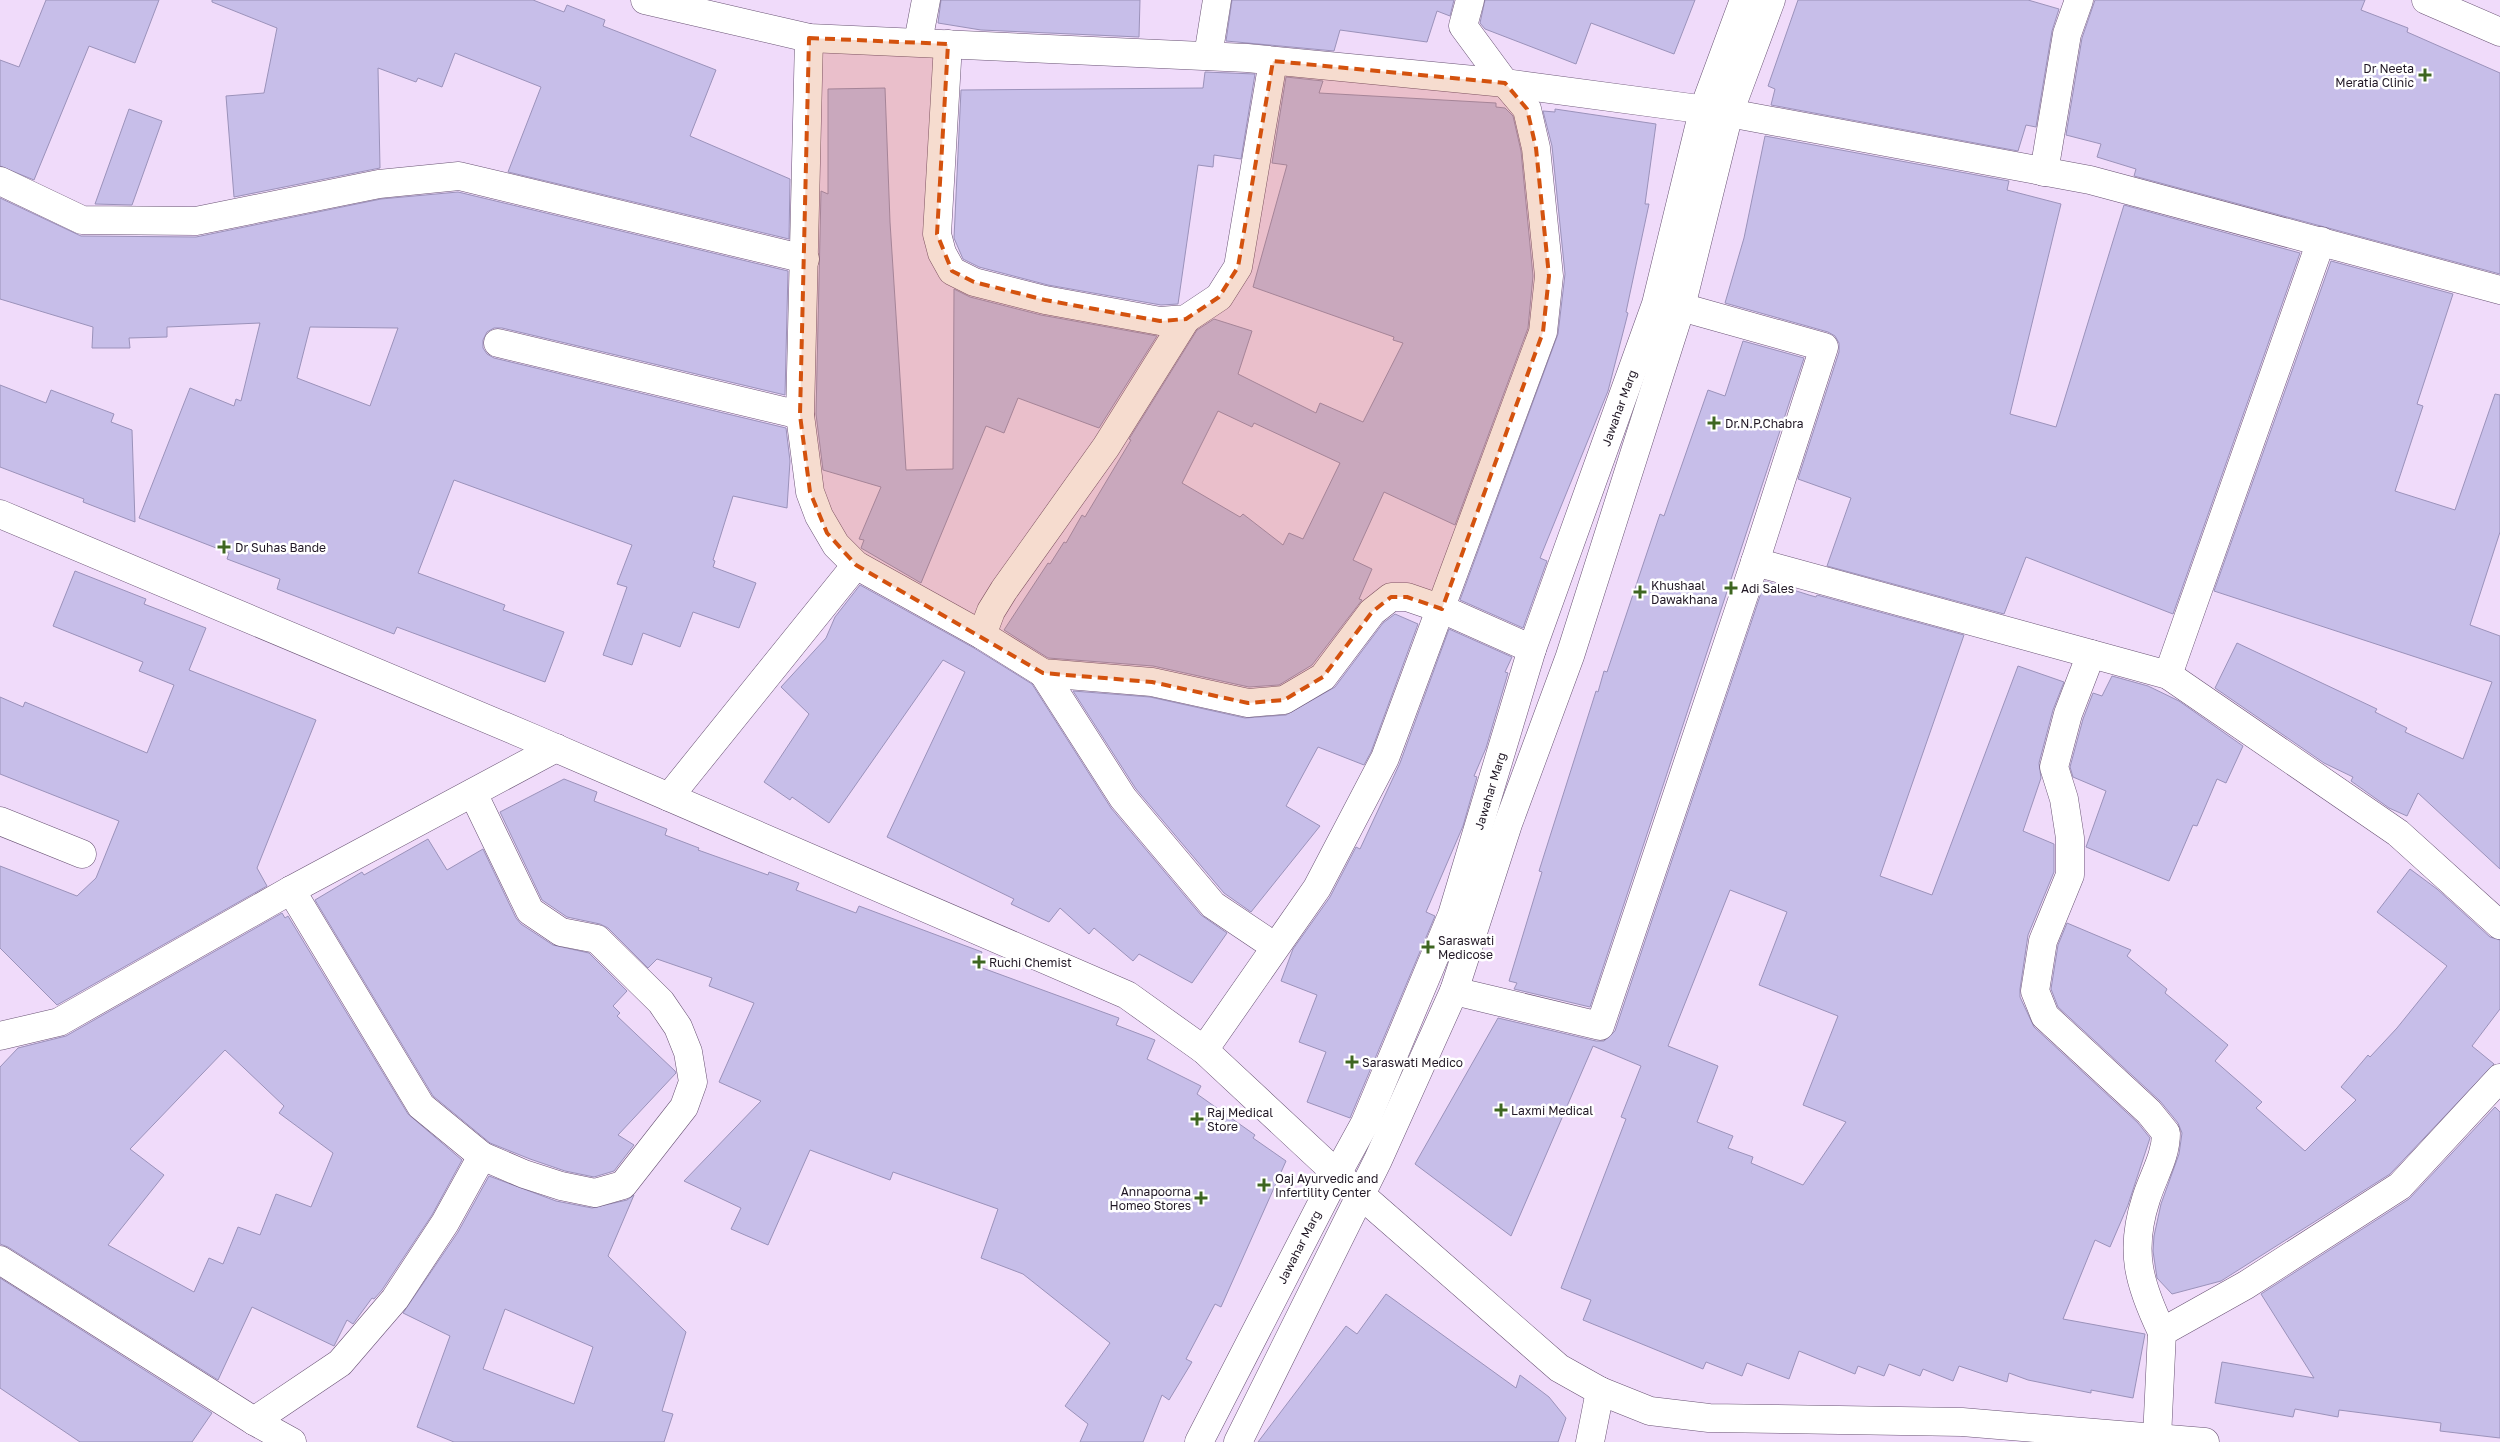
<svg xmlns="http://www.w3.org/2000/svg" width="2500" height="1442" viewBox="0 0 2500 1442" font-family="'Golos Text',sans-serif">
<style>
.building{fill:#c7bee9;stroke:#9b92ba;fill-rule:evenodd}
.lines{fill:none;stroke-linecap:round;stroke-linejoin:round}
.minor-casing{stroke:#695374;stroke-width:29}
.major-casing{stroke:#695374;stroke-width:29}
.minor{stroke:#fff;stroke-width:28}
.major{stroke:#fff;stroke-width:28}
.marked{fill:#d4520e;fill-opacity:0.2;stroke:#d4520e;stroke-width:4;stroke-dasharray:10 6;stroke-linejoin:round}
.poi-dot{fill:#3e6621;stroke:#fff;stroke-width:2}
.labels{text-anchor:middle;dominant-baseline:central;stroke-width:5;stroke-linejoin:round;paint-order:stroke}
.poi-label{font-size:12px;fill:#201724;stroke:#fff;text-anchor:start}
.street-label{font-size:12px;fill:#201724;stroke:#fff}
</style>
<rect width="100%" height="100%" fill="#f0dbfa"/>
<g class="building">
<path d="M46,0H159L135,63L89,46L34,180L0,166V60L19,67Z"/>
<path d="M212,0H533L564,12L567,5L605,20L603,26L716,70L690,136L790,179L789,239L508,172L541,87L455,53L442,87L418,78L416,82L378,68L380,168L234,197L226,96L264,93L277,28L212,2Z"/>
<path d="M941,0H1140L1139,37L981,30L938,23Z"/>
<path d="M1232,0H1454L1450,16L1437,11L1427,42L1340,30L1334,51L1226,41Z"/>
<path d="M1485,0H1695L1674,54L1591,23L1576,64L1485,29L1480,23Z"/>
<path d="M1798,0H2028L2059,9L2052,31L2036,127L2026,125L2018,151L1771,105L1775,89L1768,86Z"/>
<path d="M2095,0H2365L2361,10L2408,28L2407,32L2500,73V274L2134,176L2136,169L2097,157L2101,144L2066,135L2082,38Z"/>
<path d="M1205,72L1255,74L1241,159L1214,155L1213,167L1198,165L1178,304L1161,305L1048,285L979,267L963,259L954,238L961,90L1203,88Z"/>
<path d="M1286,77L1323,81L1319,93L1496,103V107L1505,108L1513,116L1521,151L1533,276L1528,328L1455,525L1384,492L1353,560L1372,569L1359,599L1362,600L1312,665L1279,685L1249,687L1153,666L1048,658L1004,630L1048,563L1050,564L1064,542L1066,543L1082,515L1085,517L1131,440L1129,439L1197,330L1214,319L1252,331L1238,374L1316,413L1320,403L1363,422L1403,343L1393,340L1394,337L1253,287L1287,165L1272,163ZM1218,411L1252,427L1254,423L1340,463L1303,539L1289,533L1283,545L1243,514L1240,517L1182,483Z"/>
<path d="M885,88L890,222L906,470L953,469L954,289L970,297L1041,315L1157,336L1099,428L1018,398L1004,433L986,426L921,583L861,548L864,540L859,539L881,487L823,470L816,414L821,191L828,194V89Z"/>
<path d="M129,109L162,121L132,205L95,204Z"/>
<path d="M1555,109L1656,124L1645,204H1649L1626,312L1628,313L1608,391L1540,558L1547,561L1523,628L1460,600L1558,334L1565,274L1552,146L1543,111L1555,112Z"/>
<path d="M1765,136L2009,181L2007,190L2061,204L2010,414L2056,427L2124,205L2300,253L2173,614L2026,557L2004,614L1827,566L1851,498L1798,479L1839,352V343L1835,336L1828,332L1725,303L1744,238Z"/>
<path d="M458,192L788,271L785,395L502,328H494L487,332L483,340V348L487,354L494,358L786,428L790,461L787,508L733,496L713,560L715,561L713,567L756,583L739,628L693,612L680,647L643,633L632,665L603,655L627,587L617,584L632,545L454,480L418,573L505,605L503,610L564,632L545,682L397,627L394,634L277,589L280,579L227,559L229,553L139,518L190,388L234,406L236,399L241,401L260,323L167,327V337L129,338L130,348H92L93,327L0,299V198L81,236L196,237L381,199ZM310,327L398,328L370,406L297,378Z"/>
<path d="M2331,261L2453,294L2417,404L2423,406L2395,491L2455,510L2495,394L2500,395V532L2470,625L2500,636V869L2418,793L2407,816L2389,808L2351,781L2353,777L2324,763L2215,688L2237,643L2377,709L2375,712L2407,728L2405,732L2463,759L2492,682L2214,591Z"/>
<path d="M1743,341L1804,358L1590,1007L1514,989L1517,983L1509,981L1542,872L1539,871L1596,691L1598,692L1604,671L1607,672L1660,514L1664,516L1708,390L1725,396Z"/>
<path d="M0,385L46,403L51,390L114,414L111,422L132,430L135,522L83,502L84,499L0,467Z"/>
<path d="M75,571L146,599L144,604L206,628L189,670L316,720L257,868L267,886L57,1005L0,948V866L77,896L96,878L119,821L0,774V697L23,707L25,702L147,753L174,685L139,671L143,662L53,626Z"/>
<path d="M1765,581L1809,595L1816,597L1817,595L1964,635L1880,876L1932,895L2018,666L2064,682L2053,710L2039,763L2041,778L2023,831L2054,844V872L2028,935L2020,989V997L2034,1027L2138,1123L2150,1138L2128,1205L2110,1247L2095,1240L2063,1319L2145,1334L2133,1398L2091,1390V1393L2028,1380L2009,1373L2007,1382L1959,1366L1953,1381L1923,1369L1920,1376L1889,1364L1884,1376L1858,1366L1855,1374L1799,1351L1789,1379L1747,1363L1742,1376L1706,1362L1703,1369L1583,1320L1591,1300L1561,1288L1626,1119L1621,1117L1641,1066L1593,1046L1511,1236L1415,1164L1498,1018L1596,1041H1604L1615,1031ZM1730,890L1787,912L1759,985L1838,1016L1803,1105L1846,1122L1803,1185L1751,1163L1753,1157L1728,1148L1733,1136L1697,1122L1718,1066L1668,1046Z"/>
<path d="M860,585L974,648L1032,684L1111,808L1201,915L1227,933L1192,983L1139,954L1133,961L1094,928L1089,934L1060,908L1049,922L1011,904L1014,899L887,837L965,672L943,660L829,823L792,797L790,800L764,782L809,714L781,687L826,638L835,617Z"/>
<path d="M1395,614L1418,624L1371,752L1364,765L1318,747L1286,806L1320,826L1251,912L1224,893L1136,789L1073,691L1150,697L1245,718L1286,715L1335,687L1383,623Z"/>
<path d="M1449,629L1512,657L1505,672L1508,673L1486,748L1474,776L1477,777L1463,826L1426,912L1435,916L1350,1118L1307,1102L1326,1052L1299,1042L1317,995L1281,981L1293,949L1330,897L1356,847L1360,849L1400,763Z"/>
<path d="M2112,676L2148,686L2179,701L2243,746L2226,783L2217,779L2197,826L2193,825L2169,881L2086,847L2106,791L2073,777L2070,767L2083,719L2093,693L2102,696Z"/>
<path d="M564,779L597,792L594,801L667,829L665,835L699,848L698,850L768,875L769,872L799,883L796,890L856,913L859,906L982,952L977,966L1119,1018L1116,1025L1155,1040L1147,1059L1201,1086L1197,1094L1255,1135L1253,1138L1286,1161L1221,1307L1215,1304L1186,1359L1192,1362L1169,1400L1162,1395L1143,1442H1080L1088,1424L1065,1406L1110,1343L1023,1274L981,1258L998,1209L893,1172L890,1180L810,1150L768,1245L731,1229L741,1208L684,1181L761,1101L719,1082L754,1003L709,986L712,978L657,959L648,968L608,928L600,924L567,917L542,900L500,812Z"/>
<path d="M428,839L447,870L483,849L516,918L521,924L553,945L589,953L627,991L613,1006L620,1013L617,1016L675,1071L676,1073L618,1135L634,1145L614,1171L594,1177L565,1171L530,1159L490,1143L433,1096L315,900L362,872L364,875Z"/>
<path d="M2410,869L2437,889L2490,937L2500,940V1009L2472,1046L2494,1064L2390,1174L2221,1281L2172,1294L2157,1278L2153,1251L2154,1236L2161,1204L2179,1154L2182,1133L2178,1123L2160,1101L2058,1007L2051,989L2058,945L2067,923L2131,950L2127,956L2167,989L2165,993L2228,1045L2215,1061L2262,1102L2256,1108L2305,1151L2356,1100L2341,1087L2368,1055L2370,1057L2397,1028L2447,966L2377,912Z"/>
<path d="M282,913L285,918L288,916L408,1114L462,1160L432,1215L382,1290L374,1299L372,1298L353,1324L347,1320L334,1346L252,1307L218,1380L8,1247L0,1244V1067L18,1048L66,1036ZM225,1050L284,1106L279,1113L333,1153L311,1207L276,1194L260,1235L238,1227L223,1264L209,1258L194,1292L108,1245L164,1175L130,1149Z"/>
<path d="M2495,1107L2500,1112V1438L2440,1431L2441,1423L2339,1410L2338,1417L2295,1409L2293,1417L2215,1403L2222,1362L2314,1378L2261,1294L2409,1199Z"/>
<path d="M489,1176L556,1201L592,1208L627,1200L634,1195L608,1256L686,1332L662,1411L673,1414L664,1442H454L417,1427L450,1336L403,1313L458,1232ZM505,1309L593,1347L574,1404L483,1369Z"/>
<path d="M0,1278L212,1413L192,1442H80L0,1388Z"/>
<path d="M1386,1294L1516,1388L1520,1375L1549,1397L1566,1418L1558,1442H1258L1346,1326L1357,1334Z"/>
</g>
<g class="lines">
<defs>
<g id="minor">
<path d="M645,0L809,38L1247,58L1505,83L1729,113L2090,180L2500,290"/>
<path d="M809,38L800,415L810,492L819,516L836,545L856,565L982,635L1043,673L1152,682L1248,703L1284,700L1323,677L1372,612L1391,597H1407L1442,609L1532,649"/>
<path d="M918,42L926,0"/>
<path d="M948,44L937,234L942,253L952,271L974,282L1045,300L1160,321L1186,319L1219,297L1238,267L1273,61"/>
<path d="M1208,56L1217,0"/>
<path d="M2044,172L2067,34L2079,0"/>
<path d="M0,181L82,220L196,221L379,184L459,176L805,259"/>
<path d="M498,343L800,415"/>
<path d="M0,514L537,740L1127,995L1204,1050L1337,1174L1559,1368L1600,1391L1650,1411L1709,1418L1962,1422L2205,1442"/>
<path d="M1755,562L2168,675L2398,833L2500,925"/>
<path d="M982,635L991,611L1004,590L1106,447L1186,319"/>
<path d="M2091,654L2068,714L2054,767L2064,799L2070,838V875L2043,941L2035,991L2045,1016L2149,1112L2166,1133C2166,1157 2153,1176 2146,1199C2129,1251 2139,1284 2162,1332"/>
<path d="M1043,673L1123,798L1213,905L1274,946"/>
<path d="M2168,675L2321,241"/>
<path d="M669,797L856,565"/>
<path d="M0,821L82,854"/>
<path d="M291,890L421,1106L482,1156L524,1174L561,1186L595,1193L623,1185L684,1107L693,1082L688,1052L678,1027L661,1002L597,939L561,932L530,911L473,793"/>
<path d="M1454,991L1600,1026L1755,562L1824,347L1681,307"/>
<path d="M0,1036L59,1022L291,890L556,748"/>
<path d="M1204,1050L1317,888L1385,758L1543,332L1549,276L1536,148L1527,109L1505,83L1463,26L1470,0"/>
<path d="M0,1260L254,1421L292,1442"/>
<path d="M254,1421L340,1363L395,1299L445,1223L482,1156"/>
<path d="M2157,1438L2162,1332L2246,1285L2400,1186L2500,1078"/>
<path d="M1590,1442L1600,1391"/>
</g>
<g id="major">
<path d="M2426,0L2500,32"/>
<path d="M1199,1442L1337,1174L1365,1123L1452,915L1532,649L1656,304L1703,111L1744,0"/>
<path d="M1238,1442L1378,1160L1454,991L1508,824L1570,656L1681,307L1729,113L1771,0"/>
</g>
</defs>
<use href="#minor" class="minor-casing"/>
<use href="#major" class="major-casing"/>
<use href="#minor" class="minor"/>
<use href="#major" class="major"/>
</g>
<path class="marked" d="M809,38L948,44L937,234L952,271L974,282L1045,300L1160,321L1186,319L1219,297L1238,267L1273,61L1505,83L1527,109L1536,148L1549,276L1543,332L1442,609L1407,597H1391L1372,612L1323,677L1284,700L1248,703L1152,682L1043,673L856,565L827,533L810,492L800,415Z"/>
<g class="poi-dot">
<path d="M2422.5 67.5h5v5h5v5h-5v5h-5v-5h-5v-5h5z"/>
<path d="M1711.5 415.5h5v5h5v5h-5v5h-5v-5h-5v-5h5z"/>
<path d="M221.5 539.5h5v5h5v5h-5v5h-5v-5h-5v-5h5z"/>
<path d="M1728.5 580.5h5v5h5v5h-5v5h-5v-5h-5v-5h5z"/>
<path d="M1637.5 584.5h5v5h5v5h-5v5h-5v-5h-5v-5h5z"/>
<path d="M1425.5 939.5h5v5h5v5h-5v5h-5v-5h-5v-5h5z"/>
<path d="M976.5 954.5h5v5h5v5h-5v5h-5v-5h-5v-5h5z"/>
<path d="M1349.5 1054.5h5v5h5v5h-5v5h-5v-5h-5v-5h5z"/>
<path d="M1498.5 1102.5h5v5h5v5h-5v5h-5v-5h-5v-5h5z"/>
<path d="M1194.5 1111.5h5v5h5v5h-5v5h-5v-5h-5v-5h5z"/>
<path d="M1261.5 1177.5h5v5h5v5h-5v5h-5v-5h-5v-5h5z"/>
<path d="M1198.5 1190.5h5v5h5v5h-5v5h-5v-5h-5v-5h5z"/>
</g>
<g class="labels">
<g class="poi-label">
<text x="2414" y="68" text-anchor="end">Dr Neeta<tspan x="2414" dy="14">Meratia Clinic</tspan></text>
<text x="1725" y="423">Dr.N.P.Chabra</text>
<text x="235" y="547">Dr Suhas Bande</text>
<text x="1651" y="585">Khushaal<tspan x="1651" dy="14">Dawakhana</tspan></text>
<text x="1741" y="588">Adi Sales</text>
<text x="1438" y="940">Saraswati<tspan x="1438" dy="14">Medicose</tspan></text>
<text x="989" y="962">Ruchi Chemist</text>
<text x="1362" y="1062">Saraswati Medico</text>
<text x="1511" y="1110">Laxmi Medical</text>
<text x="1207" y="1112">Raj Medical<tspan x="1207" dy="14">Store</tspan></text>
<text x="1275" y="1178">Oaj Ayurvedic and<tspan x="1275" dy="14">Infertility Center</tspan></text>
<text x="1191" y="1191" text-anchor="end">Annapoorna<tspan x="1191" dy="14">Homeo Stores</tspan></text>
</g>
<g class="street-label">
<text transform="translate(1619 408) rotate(-70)">Jawahar Marg</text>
<text transform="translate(1490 791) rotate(-73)">Jawahar Marg</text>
<text transform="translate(1299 1247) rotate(-63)">Jawahar Marg</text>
</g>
</g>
</svg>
